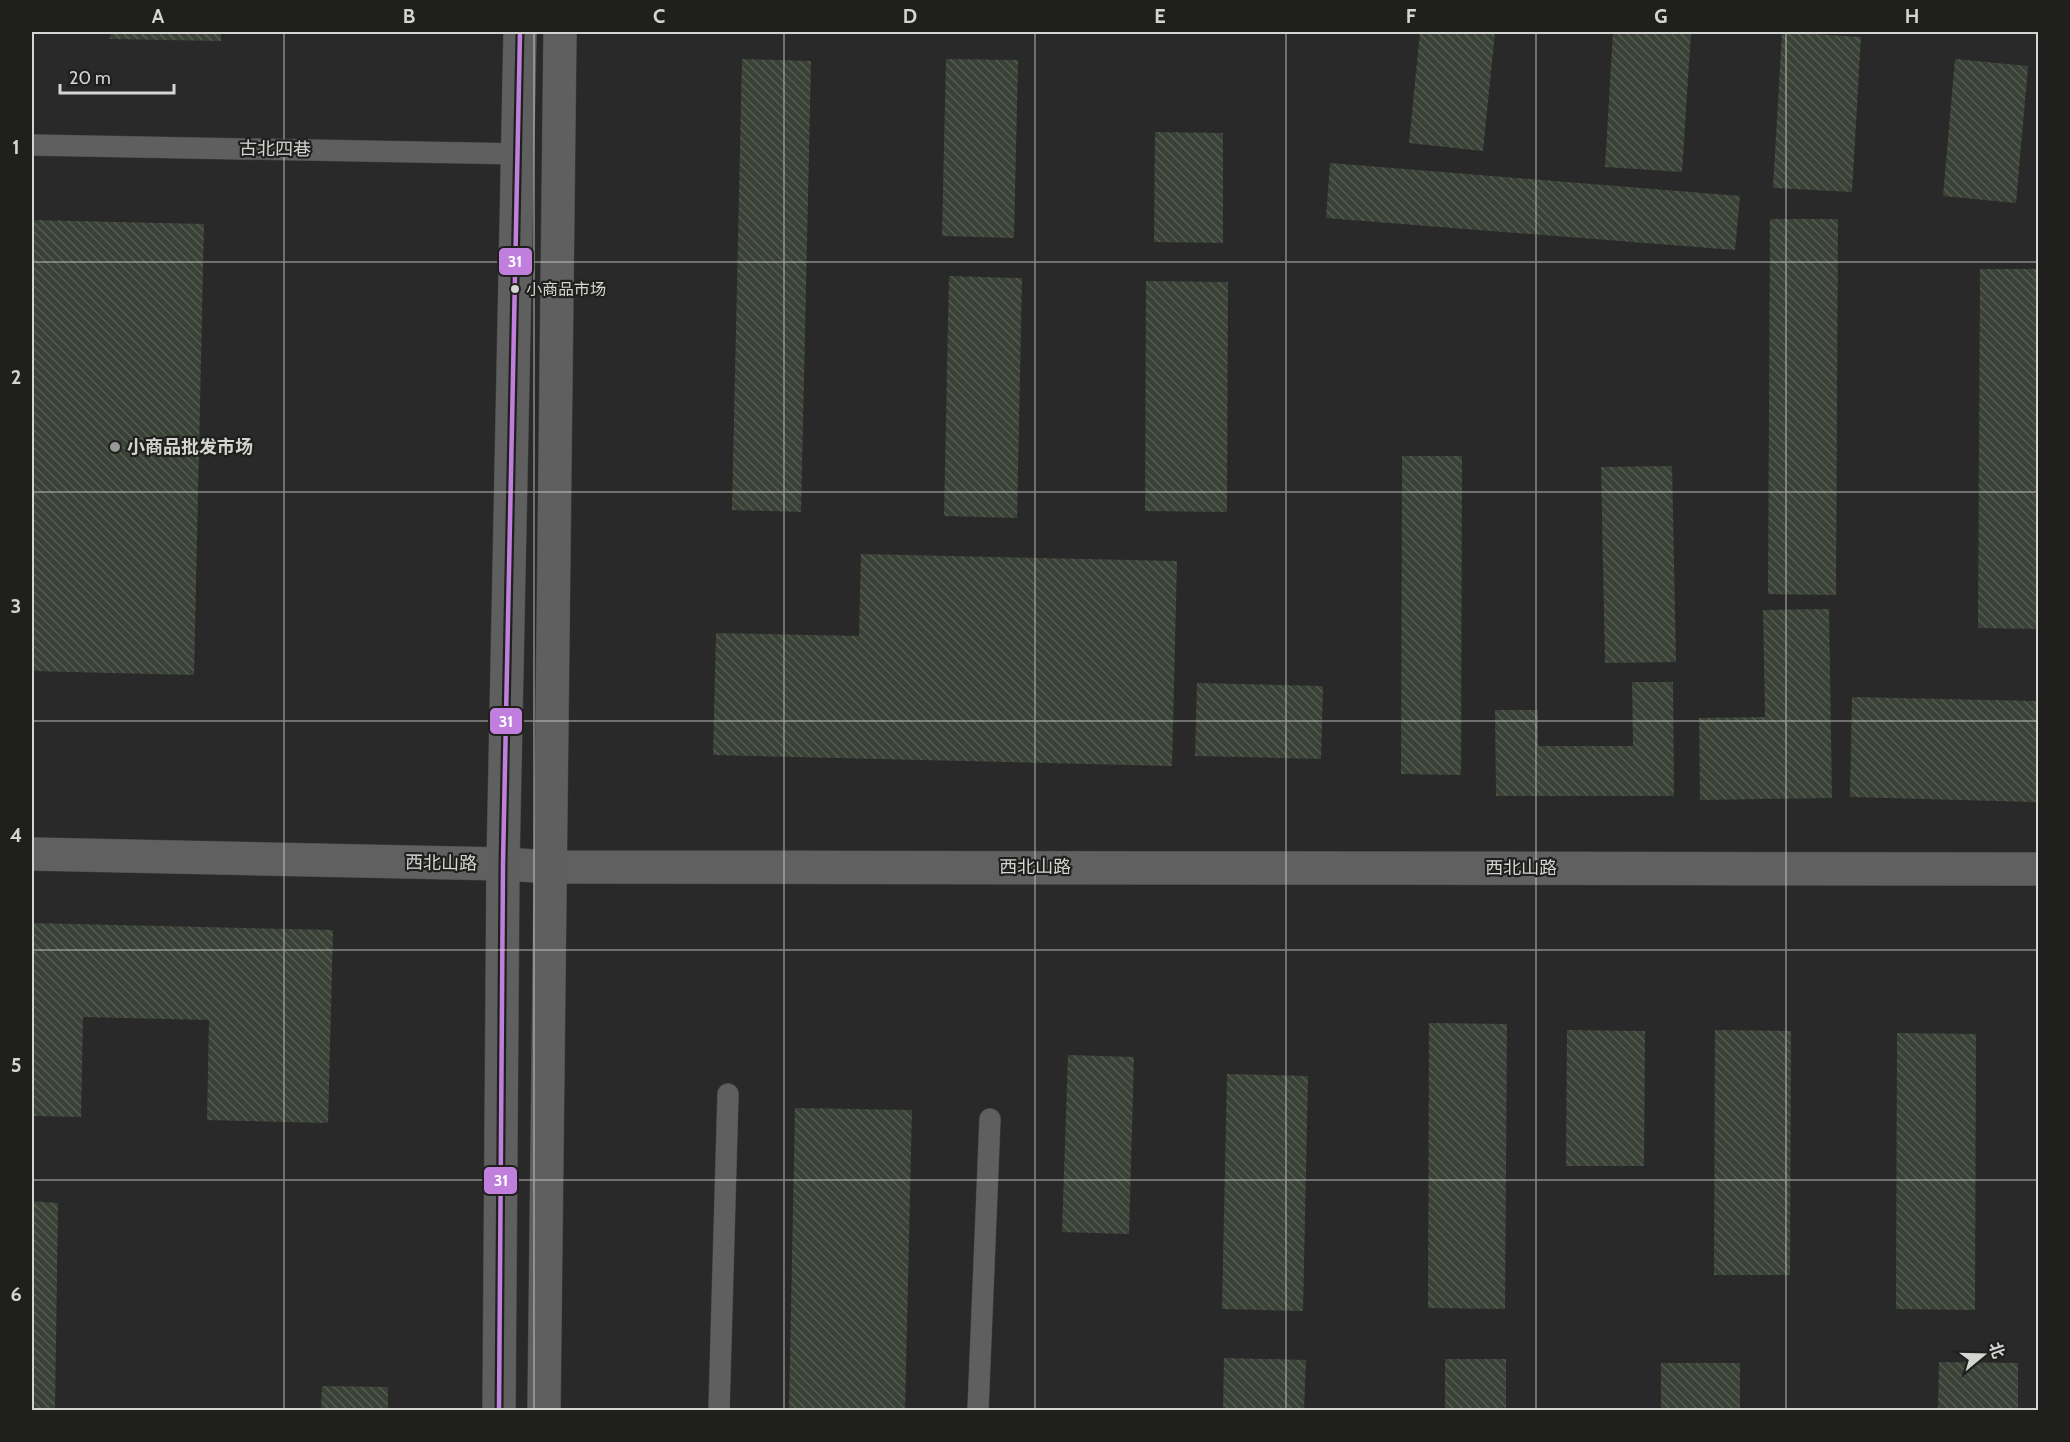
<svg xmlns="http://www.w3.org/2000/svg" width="2070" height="1442" viewBox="0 0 2070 1442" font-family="Cabin,'Noto Sans SC',sans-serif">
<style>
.building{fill:url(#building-back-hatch)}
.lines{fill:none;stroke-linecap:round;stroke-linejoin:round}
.lane-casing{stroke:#444544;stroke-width:22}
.secondary-casing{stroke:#444544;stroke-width:34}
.primary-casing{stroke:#444544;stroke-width:34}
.lane{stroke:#5f5f5f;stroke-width:21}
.secondary{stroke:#606060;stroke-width:33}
.primary{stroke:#5f5f5f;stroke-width:33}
.bus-1-casing{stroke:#1f201e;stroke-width:9}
.bus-1{stroke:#c07fdc;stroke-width:4.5}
.grid{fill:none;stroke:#d4d5d3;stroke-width:1.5;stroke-opacity:0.55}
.bus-dot{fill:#d4d5d3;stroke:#1f201e;stroke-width:2}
.poi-dot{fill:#989998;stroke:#1f201e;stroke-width:2}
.labels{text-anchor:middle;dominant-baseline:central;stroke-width:4.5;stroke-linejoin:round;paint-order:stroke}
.bus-label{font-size:16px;fill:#d4d5d3;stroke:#1f201e;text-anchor:start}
.street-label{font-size:18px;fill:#d4d5d3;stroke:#1f201e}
.poi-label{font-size:18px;font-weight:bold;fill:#d4d5d3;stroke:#1f201e;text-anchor:start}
.line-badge{stroke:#1f201e;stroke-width:2}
.badge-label{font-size:16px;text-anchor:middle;font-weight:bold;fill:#fff}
.neatline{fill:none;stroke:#d4d5d3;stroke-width:2}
.grid-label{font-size:20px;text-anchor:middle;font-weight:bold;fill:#d4d5d3}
</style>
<defs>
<pattern id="building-back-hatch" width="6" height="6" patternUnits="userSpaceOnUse" patternTransform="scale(1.5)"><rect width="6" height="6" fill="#3a4136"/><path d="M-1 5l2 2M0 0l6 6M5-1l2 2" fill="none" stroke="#565c52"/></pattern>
</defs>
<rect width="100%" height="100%" fill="#292929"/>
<g class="building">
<path d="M111,32H221V41L110,39Z"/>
<path d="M1420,32H1495L1483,151L1409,143Z"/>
<path d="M1613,32H1691L1682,172L1605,167Z"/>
<path d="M1782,32L1861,37L1852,192L1773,188Z"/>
<path d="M742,59L811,61L801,512L732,510Z"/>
<path d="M946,59L1018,60L1014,238L942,236Z"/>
<path d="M1955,59L2028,66L2016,203L1943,196Z"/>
<path d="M1155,132L1223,133V243L1154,242Z"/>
<path d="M1330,163L1740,196L1735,250L1326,218Z"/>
<path d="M1770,219H1838L1836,595L1768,594Z"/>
<path d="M32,220L204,224L194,675L32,671Z"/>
<path d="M1980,269H2038V629L1978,628Z"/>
<path d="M949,276L1022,278L1017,518L944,516Z"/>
<path d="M1146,281L1228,282L1227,512L1145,511Z"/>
<path d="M1402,456H1462L1461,775L1401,774Z"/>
<path d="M1672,466L1676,662L1605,663L1601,467Z"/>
<path d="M861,554L1177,561L1172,766L713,755L716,633L859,636Z"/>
<path d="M1829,609L1832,798L1700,800L1699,718L1765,717L1763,610Z"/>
<path d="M1632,682H1673L1674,796H1496L1495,710H1538V746H1633Z"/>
<path d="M1197,683L1323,686L1321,759L1195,756Z"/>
<path d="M1852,697L2038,701V802L1850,797Z"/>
<path d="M32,923L333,930L328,1123L207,1120L209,1020L83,1017L81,1117L32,1116Z"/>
<path d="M1429,1023L1507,1024L1505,1309L1428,1308Z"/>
<path d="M1567,1030L1645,1031L1644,1166H1566Z"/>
<path d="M1715,1030L1791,1031L1790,1275H1714Z"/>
<path d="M1897,1033L1976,1034L1975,1310L1896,1309Z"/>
<path d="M1068,1055L1134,1057L1129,1234L1062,1232Z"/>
<path d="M1227,1074L1308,1076L1303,1311L1222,1309Z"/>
<path d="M795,1108L912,1110L905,1410H789Z"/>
<path d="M32,1201L58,1203L55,1410H32Z"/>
<path d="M1224,1358L1306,1360L1304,1410H1223Z"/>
<rect x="1445" y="1359" width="61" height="51"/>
<path d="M1939,1362L2018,1363V1410H1938Z"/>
<rect x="1661" y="1363" width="79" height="47"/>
<path d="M322,1386L388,1387V1410H321Z"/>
</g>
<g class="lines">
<defs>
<g id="lane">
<path d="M32,145L518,154"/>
<path d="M719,1410L728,1094"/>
<path d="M978,1410L990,1119"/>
</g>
<path id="secondary" d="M32,854L503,864L550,867L2038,869"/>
<g id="primary">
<path d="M499,1410L503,864L520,32"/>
<path d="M544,1410L560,32"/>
</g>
</defs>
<use href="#lane" class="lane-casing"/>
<use href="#secondary" class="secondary-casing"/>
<use href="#primary" class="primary-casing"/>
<use href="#lane" class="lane"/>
<use href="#secondary" class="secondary"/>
<use href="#primary" class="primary"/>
<defs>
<path id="bus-1" d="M499,1410L503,864L520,32"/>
</defs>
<use href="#bus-1" class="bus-1-casing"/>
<use href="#bus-1" class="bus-1"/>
</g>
<path class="grid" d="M284,32V1410M534,32V1410M784,32V1410M1035,32V1410M1286,32V1410M1536,32V1410M1786,32V1410M32,262H2038M32,492H2038M32,721H2038M32,950H2038M32,1180H2038"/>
<circle class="bus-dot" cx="515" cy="289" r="5"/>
<circle class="poi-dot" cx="115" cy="447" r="6"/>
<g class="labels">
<g class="bus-label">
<text x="526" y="289">小商品市场</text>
</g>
<g class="street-label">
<text transform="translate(275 149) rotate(1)">古北四巷</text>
<text transform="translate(441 863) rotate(1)">西北山路</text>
<text x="1035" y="867">西北山路</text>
<text x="1521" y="868">西北山路</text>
</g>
<g class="poi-label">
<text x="127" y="447">小商品批发市场</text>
</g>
</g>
<g class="line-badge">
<rect x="498" y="247" width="35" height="29" rx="6" fill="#c07fdc"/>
<rect x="489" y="707" width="34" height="28" rx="6" fill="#c07fdc"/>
<rect x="483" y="1166" width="35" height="29" rx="6" fill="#c07fdc"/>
</g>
<g class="badge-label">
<text x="515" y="267">31</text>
<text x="506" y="727">31</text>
<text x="501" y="1186">31</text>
</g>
<rect width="2070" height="1442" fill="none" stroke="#1f201e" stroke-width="66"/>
<g transform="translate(1983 1355) rotate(71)" stroke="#1f201e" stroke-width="4.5" paint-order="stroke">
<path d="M0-4.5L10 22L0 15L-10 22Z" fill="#d4d5d3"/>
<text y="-9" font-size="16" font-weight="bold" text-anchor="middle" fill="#d4d5d3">北</text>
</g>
<path d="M60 84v9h114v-9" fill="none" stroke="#d4d5d3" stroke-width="3"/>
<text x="69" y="84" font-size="18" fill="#d4d5d3" stroke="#1f201e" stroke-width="4.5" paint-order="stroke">20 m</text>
<rect x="33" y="33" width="2004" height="1376" class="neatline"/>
<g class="grid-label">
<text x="158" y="23">A</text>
<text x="409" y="23">B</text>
<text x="659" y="23">C</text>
<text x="910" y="23">D</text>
<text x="1160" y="23">E</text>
<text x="1411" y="23">F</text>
<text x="1661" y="23">G</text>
<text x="1912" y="23">H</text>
<text x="16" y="154">1</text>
<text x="16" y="384">2</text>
<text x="16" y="613">3</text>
<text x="16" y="842">4</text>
<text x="16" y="1072">5</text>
<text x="16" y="1301">6</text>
</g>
</svg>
